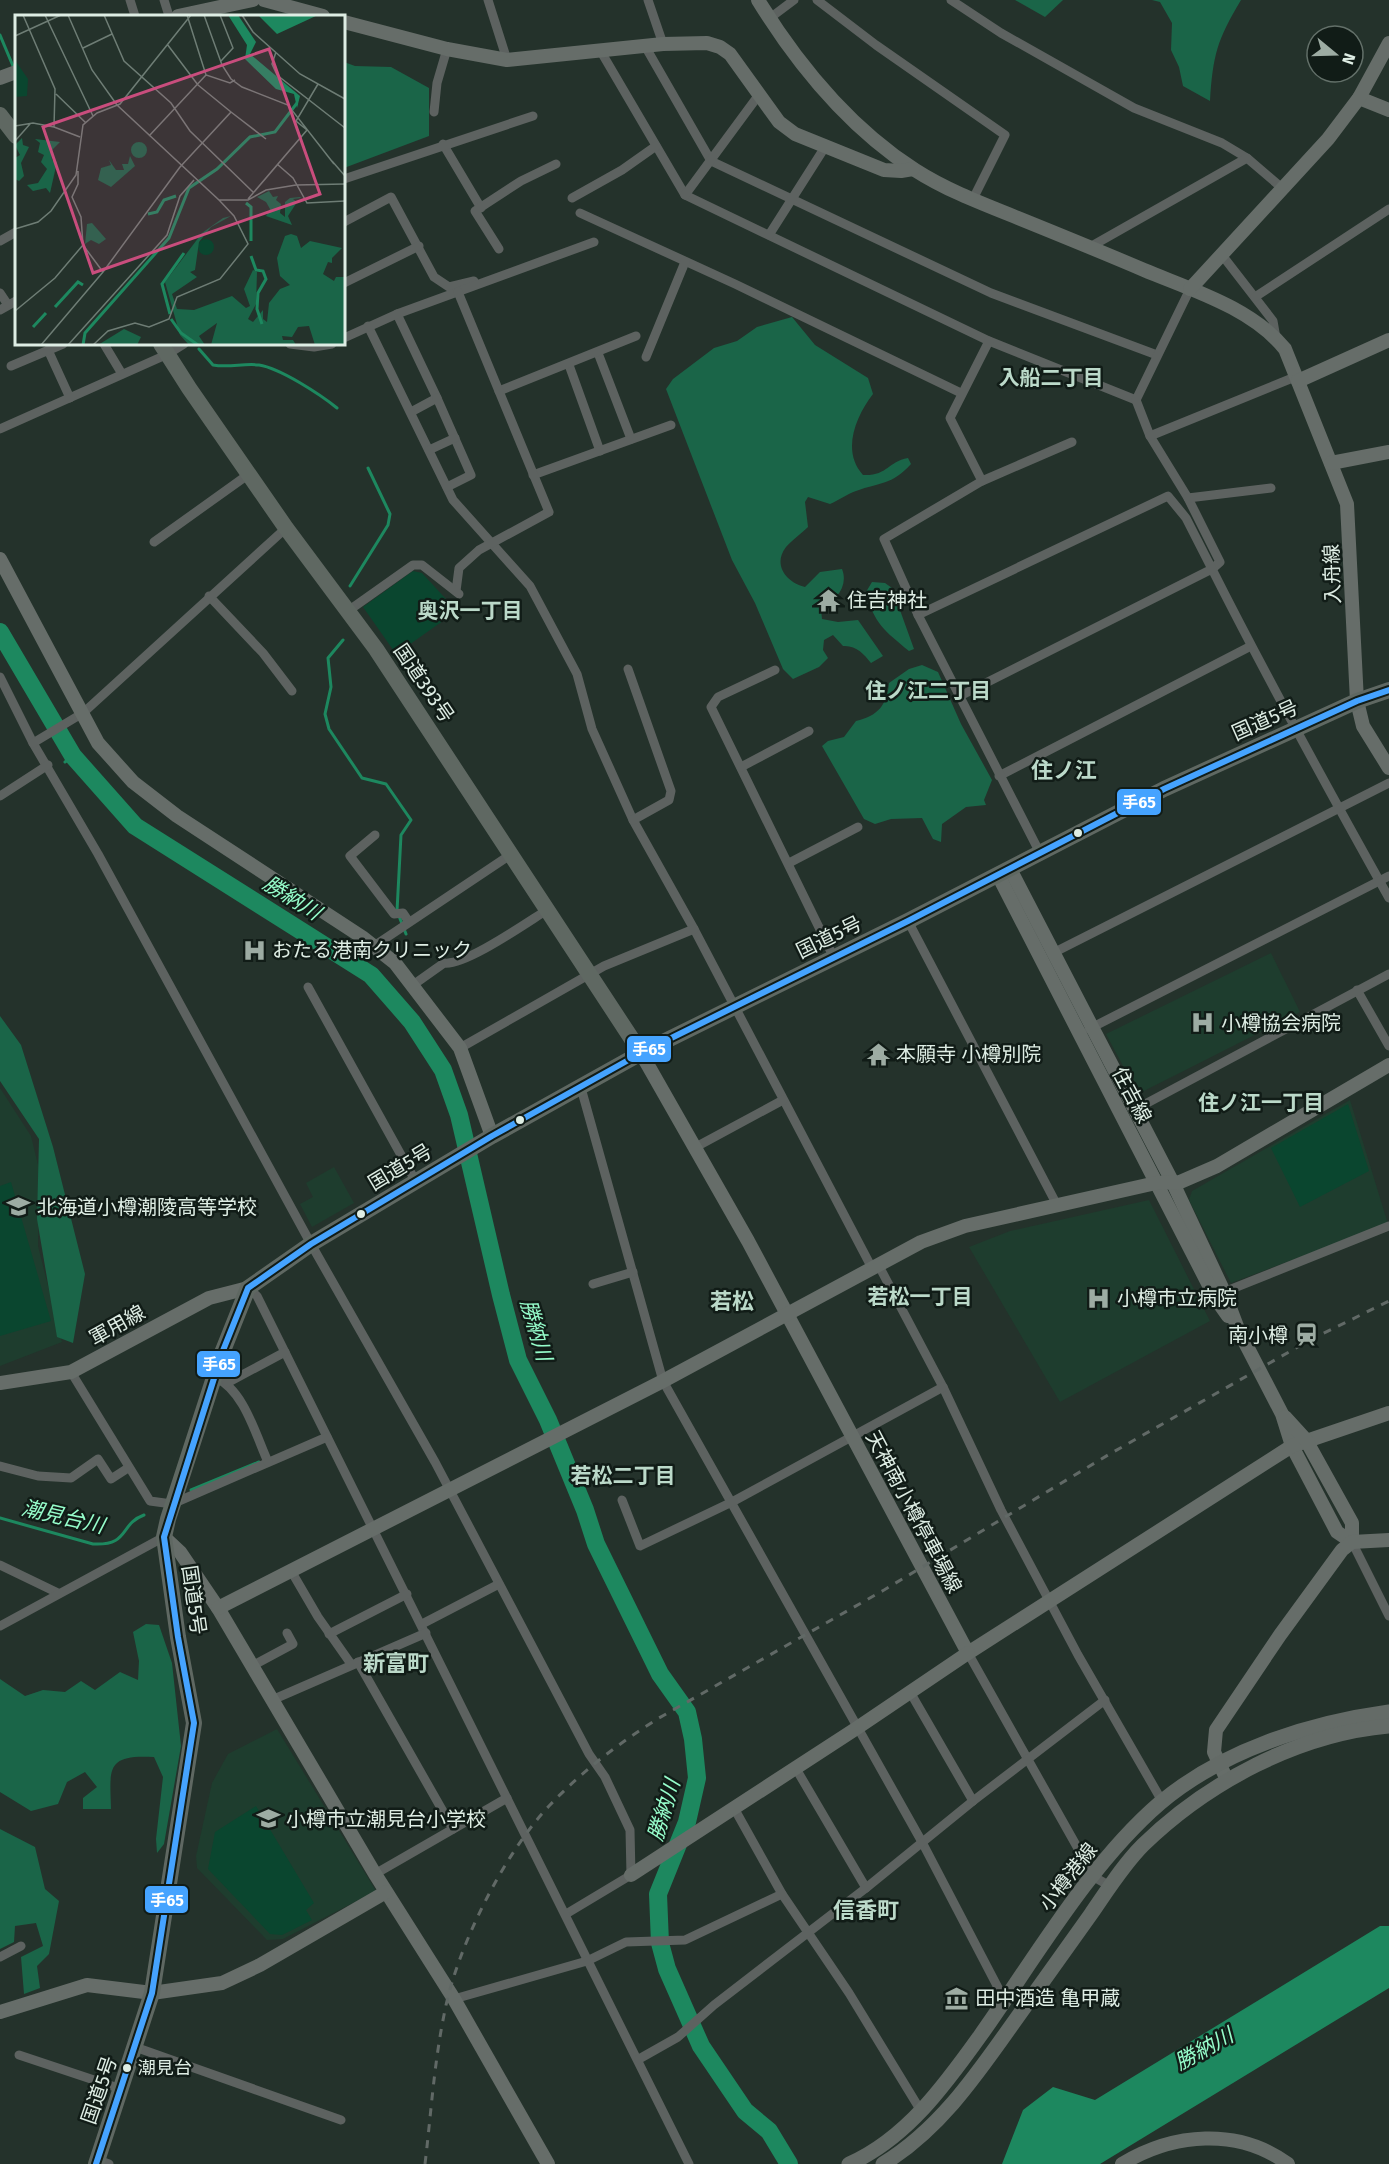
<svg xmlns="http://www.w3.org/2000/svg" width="1389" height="2164" viewBox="0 0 1389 2164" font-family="'Fira Sans','Noto Sans JP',sans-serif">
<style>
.built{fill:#1e3d2e}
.green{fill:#0a462f}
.forest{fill:#1a6548}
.water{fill:#1d885f}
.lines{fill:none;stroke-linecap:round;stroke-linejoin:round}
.stream{stroke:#1d885f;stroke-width:3}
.river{stroke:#1d885f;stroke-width:18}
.street{stroke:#5d6260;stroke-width:9}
.secondary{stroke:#666d69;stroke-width:14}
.primary{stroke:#646b67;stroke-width:15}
.highway{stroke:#5f6862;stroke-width:16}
.rail{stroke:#616966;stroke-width:3;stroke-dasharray:8 8;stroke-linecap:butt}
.bus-1-casing{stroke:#111c17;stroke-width:10}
.bus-1{stroke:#45a3ff;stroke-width:6}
.bus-dot{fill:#deede4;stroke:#111c17;stroke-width:2}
.labels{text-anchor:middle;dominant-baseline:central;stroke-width:5;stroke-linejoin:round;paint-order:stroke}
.bus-label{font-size:18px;fill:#deede4;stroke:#111c17;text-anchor:start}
.street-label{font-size:20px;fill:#deede4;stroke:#111c17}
.poi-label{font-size:20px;fill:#deede4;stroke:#111c17;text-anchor:start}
.neighbourhood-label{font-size:21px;font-weight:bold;fill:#bbd9c9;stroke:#111c17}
.water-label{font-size:21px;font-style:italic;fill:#96fdcb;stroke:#111c17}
.quarter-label{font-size:22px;font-weight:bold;fill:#bbd9c9;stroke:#111c17}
.inset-river{fill:none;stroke:#1d885f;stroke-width:3}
.inset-road{fill:none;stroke:#6e7d75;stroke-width:1.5}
.view{fill:#c94d7d;fill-opacity:0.15;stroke:#c94d7d;stroke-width:3}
.inset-edge{fill:none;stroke:#deede4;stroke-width:3}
.line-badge{stroke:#111c17;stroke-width:2}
.badge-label{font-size:16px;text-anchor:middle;font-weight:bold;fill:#fff}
</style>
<rect width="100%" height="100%" fill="#24322b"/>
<g class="built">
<path d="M1271,953L1300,1012L1138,1094L1106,1034Z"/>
<path d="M0,1088L31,1136L39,1169L38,1246L62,1342L0,1366Z"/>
<path d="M1350,1100L1388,1224L1231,1283L1189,1200L1192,1191Z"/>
<path d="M334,1167L354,1203L312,1227L300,1204L313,1197L306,1183Z"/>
<path d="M1149,1200L1210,1321L1060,1402L969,1247L1010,1231Z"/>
<path d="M277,1729L376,1891L283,1939L267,1940L197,1868L196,1856L212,1783L228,1754Z"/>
</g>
<g class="green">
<path d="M413,571L422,573L457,611L396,654L363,607Z"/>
<path d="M1348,1104L1369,1171L1300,1207L1271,1148Z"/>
<path d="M11,1182L51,1321L0,1336V1186Z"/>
<path d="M256,1806L314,1903L306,1910L312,1920L282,1935L270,1934L208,1869L215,1832Z"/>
</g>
<g class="forest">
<path d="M1015,0H1063L1045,17Z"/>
<path d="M1152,0H1241C1217,40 1213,55 1210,101L1183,86L1179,67L1171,50L1172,23L1160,2Z"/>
<path d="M344,62L355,66L391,67L429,88V136L344,168Z"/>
<path d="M792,317L815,345L868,378L873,394C856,416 841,451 863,475C888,476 887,462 908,458L911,464C892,485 881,482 856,491C847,494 839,500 830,504L808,497L805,502L808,527C801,534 792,540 786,547C772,565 787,583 805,587L820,572L842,569C849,587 835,600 821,610L822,619L838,622L858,620L883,656L871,663C864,654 856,645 843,646L833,635L824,640L823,650L828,658L819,667L793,679L783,669L755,603L732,560L666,389L673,379L714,348L737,341L757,327Z"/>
<path d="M872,582L885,583L892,588L914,649L909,651C885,631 874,624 866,592Z"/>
<path d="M922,665L938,672L961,724L992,780L984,800L986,805L966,807L942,824L941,842L933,839L922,818L891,819L875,824L864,819L822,746L828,741L844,737L856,721C878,716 887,705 889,683L909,669Z"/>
<path d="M0,1016L21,1045L53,1147L85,1274L73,1343L57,1337L37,1219L39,1139L0,1081Z"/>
<path d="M146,1624L159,1625L172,1663L181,1746L164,1844L157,1853L156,1839L163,1777L154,1757C105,1754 110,1769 111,1809H83V1798L97,1787L85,1772L67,1782L58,1804L31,1811L0,1792V1679L25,1696L43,1690L65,1692L81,1681L95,1690L120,1672L138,1680L139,1661L133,1632Z"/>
<path d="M0,1829L35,1847L45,1889L59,1901L49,1954L37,1966L40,1988L24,1994L21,1957L43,1946L36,1923L15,1926L14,1942L0,1949Z"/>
</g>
<path class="water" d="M1380,1926H1389V1988L1100,2164H1002L1023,2110L1053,2087L1095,2100Z"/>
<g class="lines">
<g class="stream">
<path d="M0,35L13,66"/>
<path d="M199,349L213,365C229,368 244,363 259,365C280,368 321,395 337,408"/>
<path d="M350,586L388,525L390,514L368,468"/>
<path d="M343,640L328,658L331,687L325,714L329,729L362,778L386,784L411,820L401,835L397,911L406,934"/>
<path d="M65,762L73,756"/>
<path d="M191,1490L259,1462"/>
<path d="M0,1518L93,1544C130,1546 119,1524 144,1515"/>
</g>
<path class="river" d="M0,632L73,756L135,826L371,975L412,1022L443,1070L459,1115L501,1295L518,1360L548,1420L585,1510L596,1544L660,1674L687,1712L693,1739L697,1778L687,1822L658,1894L660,1943L667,1969L701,2046L745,2111L769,2131L789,2164"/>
<g class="street">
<path d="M130,0L135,16"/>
<path d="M164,0L169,16"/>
<path d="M488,0L507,60"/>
<path d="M648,0L663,44"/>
<path d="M817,0L876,45L1005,135L973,199"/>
<path d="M951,0L1001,33L1134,108L1222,143L1247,158L1282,188"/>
<path d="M770,18L794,0"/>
<path d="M645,46L711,161L991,293L1157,355"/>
<path d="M600,50L685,195L989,341L1136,400"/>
<path d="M434,112L437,83L447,49"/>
<path d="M443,144L481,208"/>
<path d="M344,179L533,116"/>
<path d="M685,195L758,96"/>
<path d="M572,198L622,170L656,146"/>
<path d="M580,213L735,284L961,393"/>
<path d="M344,222L391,197L434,277L449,287L474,281"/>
<path d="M769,235L825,147"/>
<path d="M0,241L16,232"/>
<path d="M1090,247L1247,158"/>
<path d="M499,249L475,211L521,181L556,164"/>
<path d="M1222,255L1273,321L1276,338"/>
<path d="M344,283L419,246"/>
<path d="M1190,289L1136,400L1150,436L1188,498L1220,562L1212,569C1268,680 1328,789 1389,898"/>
<path d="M0,293L8,305"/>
<path d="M1255,297L1389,209"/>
<path d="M0,310L16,301"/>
<path d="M397,314L437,398L411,412"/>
<path d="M368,326L453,500L530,586L577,674L592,729L633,820L694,929L873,1270"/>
<path d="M344,338L397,314L594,242"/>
<path d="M104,344L122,374"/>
<path d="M290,344L314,347L332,344"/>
<path d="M48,350L70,398"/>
<path d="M598,353L631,439"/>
<path d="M646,357L685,262"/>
<path d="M569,365L600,451"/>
<path d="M11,366L63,344"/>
<path d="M499,391L636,336"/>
<path d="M437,398L471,475L447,487"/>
<path d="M0,429L168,354L184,344"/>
<path d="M1150,436L1295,377"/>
<path d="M429,450L455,438"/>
<path d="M533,475L671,425"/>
<path d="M982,481L950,418L989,341"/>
<path d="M1188,498L1271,488"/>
<path d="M154,542L249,474"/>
<path d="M456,591L459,568L479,550L549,512L458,292"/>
<path d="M209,596L263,653L292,691"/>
<path d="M348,611L413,565H422L459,594"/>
<path d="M918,615L1168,496L1186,518L1212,569L958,697"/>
<path d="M628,669L671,791L669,800L633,820"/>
<path d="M775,670L718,697L711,707L834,958"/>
<path d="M0,677L33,743L98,854L311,1244L435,1462L589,1754L605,1777L630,1830L631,1875L566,1914"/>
<path d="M33,743L83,713L286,528"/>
<path d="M741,767L809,731"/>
<path d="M999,776L1251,646"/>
<path d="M0,796L48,765"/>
<path d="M375,835L350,856L394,914L403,913L409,922"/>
<path d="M1040,853L918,615L884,539L982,481L1072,442"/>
<path d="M789,863L858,827"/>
<path d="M908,921L1057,1205"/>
<path d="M374,946L510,855"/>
<path d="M1053,953L1389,783"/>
<path d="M413,985L444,963C465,966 526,923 547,910"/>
<path d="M308,987L416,1182"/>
<path d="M1357,990L1389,1046"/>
<path d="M1089,1029L1389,876"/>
<path d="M460,1048L604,966L694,929"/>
<path d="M581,1088L663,1381L922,1842L1005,2001"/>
<path d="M1134,1110L1389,974"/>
<path d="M694,1148L783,1100"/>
<path d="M879,1266L943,1387L1001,1510L1078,1655L1162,1801"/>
<path d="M593,1284L633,1272"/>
<path d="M248,1288L257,1296L689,2164"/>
<path d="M1224,1292L1389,1226"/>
<path d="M71,1372L150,1501L172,1504L327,1437"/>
<path d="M216,1378C244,1390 256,1436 268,1462"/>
<path d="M227,1383L285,1352"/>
<path d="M0,1466L38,1476L71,1478L98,1459L111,1479L128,1468"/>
<path d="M622,1500L640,1546L732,1502L943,1387"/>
<path d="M1352,1542L1389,1616"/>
<path d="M0,1565L58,1593"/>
<path d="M290,1569L318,1617L351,1664"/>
<path d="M422,1624L499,1584"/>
<path d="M0,1626L164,1537"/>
<path d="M329,1634L407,1594"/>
<path d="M968,1653L1094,1877L1110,1886"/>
<path d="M358,1662L453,1829"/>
<path d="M252,1666L293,1644L287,1633"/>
<path d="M910,1692L973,1801"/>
<path d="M272,1700L426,1633"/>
<path d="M795,1767L866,1888"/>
<path d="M734,1808L782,1894L849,1993L921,2111"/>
<path d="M375,1874L507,1798"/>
<path d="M0,1957L21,1946"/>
<path d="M454,1999L587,1961L626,1942L685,1940L782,1894"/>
<path d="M135,2047L341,2120"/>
<path d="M19,2055L121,2089"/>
<path d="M639,2059L678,2037L714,2005L866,1888L973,1801L1105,1700"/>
<path d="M98,2160L109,2164"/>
</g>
<g class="secondary">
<path d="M264,0L323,16"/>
<path d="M758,0C798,65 850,128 915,170C946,190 983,204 1018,218C1060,235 1102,252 1144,270C1192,290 1252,308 1285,349L1347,504L1357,701L1363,726L1389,768"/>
<path d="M178,16L253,0"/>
<path d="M344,22L447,49L507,60L663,44L707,43L720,47L730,54L779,122L795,134L884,170L901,171L913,169"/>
<path d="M0,78L16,72"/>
<path d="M1359,98L1389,110"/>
<path d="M1190,289L1328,139L1359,98L1389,43"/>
<path d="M1298,381L1389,340"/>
<path d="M1331,463L1389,452"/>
<path d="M0,559L98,743L133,782L177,816L362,937L395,963L460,1048L492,1136"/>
<path d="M1010,869L1173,1183L1224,1292L1238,1329L1282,1414L1292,1446L1337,1532L1352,1542"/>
<path d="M998,875L1216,1299L1228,1316"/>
<path d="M641,1053L748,1241L968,1653L1292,1446L1389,1413"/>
<path d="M0,1383L71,1372L209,1298L248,1288"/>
<path d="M1285,1417L1306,1440L1352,1523V1542"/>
<path d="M164,1537L180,1552L218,1608L375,1874L454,1999L548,2164"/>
<path d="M218,1608L663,1381L921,1242L965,1226L1156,1183L1180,1182L1217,1166L1389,1065"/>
<path d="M1227,1780L1214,1752L1216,1730L1280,1635L1342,1550L1352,1542L1389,1540"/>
<path d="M631,1875L857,1728L968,1653"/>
<path d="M0,2012L87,1985L152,1993L222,1983L260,1965L386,1892"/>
<path d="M1122,2164C1173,2133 1238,2127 1288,2164"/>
</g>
<g class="primary">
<path d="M849,2164C906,2139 945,2085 980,2036C1034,1960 1089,1864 1160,1803C1223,1750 1309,1723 1389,1712"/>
<path d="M883,2164C937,2131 973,2080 1009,2029C1036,1991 1064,1952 1091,1914C1107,1891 1123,1865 1143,1845C1208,1782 1298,1734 1389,1726"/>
</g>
<g class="highway">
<path d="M0,115L16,136"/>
<path d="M161,344L189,388L286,528L376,649L641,1053"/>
<path d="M96,2164L152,1993L194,1723L178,1637L164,1537L168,1519L222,1353L248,1288L311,1244L492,1136L641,1053L908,921L1164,789L1357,701L1389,690"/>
</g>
<path class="rail" d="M425,2164C431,2114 434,2064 444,2015C456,1949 503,1855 549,1806C581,1772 619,1743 659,1718L884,1590L1108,1455L1310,1340L1389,1301"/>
<defs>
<path id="bus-1" d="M96,2164L152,1993L194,1723L178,1637L164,1537L222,1353L248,1288L311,1244L492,1136L641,1053L908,921L1164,789L1357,701L1389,690"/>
</defs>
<use href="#bus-1" class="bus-1-casing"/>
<use href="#bus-1" class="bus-1"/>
</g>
<defs>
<symbol id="temple-bare" viewBox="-9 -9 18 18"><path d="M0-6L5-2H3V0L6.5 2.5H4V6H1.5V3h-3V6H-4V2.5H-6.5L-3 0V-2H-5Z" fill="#9daca3" stroke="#111c17" stroke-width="2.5" paint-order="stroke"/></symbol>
<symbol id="hospital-bare" viewBox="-9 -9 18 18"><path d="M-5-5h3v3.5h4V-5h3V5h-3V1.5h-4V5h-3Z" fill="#9daca3" stroke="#111c17" stroke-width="2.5" paint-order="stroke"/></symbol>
<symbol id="school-bare" viewBox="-9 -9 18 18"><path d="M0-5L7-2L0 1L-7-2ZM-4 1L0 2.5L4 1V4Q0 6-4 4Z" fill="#9daca3" stroke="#111c17" stroke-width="2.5" paint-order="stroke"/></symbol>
<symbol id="station-bare" viewBox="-9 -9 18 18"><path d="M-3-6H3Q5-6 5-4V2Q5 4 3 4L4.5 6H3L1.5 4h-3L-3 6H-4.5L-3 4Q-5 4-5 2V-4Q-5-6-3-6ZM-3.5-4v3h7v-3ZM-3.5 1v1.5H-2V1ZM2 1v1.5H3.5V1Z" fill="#9daca3" stroke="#111c17" stroke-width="2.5" paint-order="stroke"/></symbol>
<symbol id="museum-bare" viewBox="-9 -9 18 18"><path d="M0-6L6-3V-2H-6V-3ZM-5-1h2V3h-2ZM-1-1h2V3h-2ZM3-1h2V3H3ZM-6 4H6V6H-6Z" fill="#9daca3" stroke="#111c17" stroke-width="2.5" paint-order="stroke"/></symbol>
</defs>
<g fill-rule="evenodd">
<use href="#temple-bare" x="812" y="584" width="33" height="33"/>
<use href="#hospital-bare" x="238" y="934" width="33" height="33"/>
<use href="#hospital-bare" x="1186" y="1006" width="33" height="33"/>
<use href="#temple-bare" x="862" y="1038" width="33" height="33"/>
<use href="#school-bare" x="2" y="1190" width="33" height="33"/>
<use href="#hospital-bare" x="1082" y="1282" width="33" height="33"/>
<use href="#station-bare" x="1290" y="1318" width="33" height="33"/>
<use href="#school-bare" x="252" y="1802" width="33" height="33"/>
<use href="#museum-bare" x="940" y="1982" width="33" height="33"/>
</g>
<g class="bus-dot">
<circle cx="1078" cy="833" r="5"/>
<circle cx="520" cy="1120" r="5"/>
<circle cx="361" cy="1214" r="5"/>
<circle cx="127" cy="2068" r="5"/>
</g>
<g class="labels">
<g class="bus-label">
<text x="138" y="2068">潮見台</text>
</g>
<g class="street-label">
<text transform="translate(1332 574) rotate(-92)">入舟線</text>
<text transform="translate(424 683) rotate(56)">国道393号</text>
<text transform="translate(1265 720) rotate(-24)">国道5号</text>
<text transform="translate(829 937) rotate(-26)">国道5号</text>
<text transform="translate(1132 1095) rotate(62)">住吉線</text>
<text transform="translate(400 1167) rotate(-31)">国道5号</text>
<text transform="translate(117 1325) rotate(-29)">軍用線</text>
<text transform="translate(914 1512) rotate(62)">天神南小樽停車場線</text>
<text transform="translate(194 1600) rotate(82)">国道5号</text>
<text transform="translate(1068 1877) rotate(-52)">小樽港線</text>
<text transform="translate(99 2090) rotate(-71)">国道5号</text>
</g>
<g class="poi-label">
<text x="847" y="600">住吉神社</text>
<text x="272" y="950">おたる港南クリニック</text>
<text x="1221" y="1023">小樽協会病院</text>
<text x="896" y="1054">本願寺 小樽別院</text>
<text x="37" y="1207">北海道小樽潮陵高等学校</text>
<text x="1117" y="1298">小樽市立病院</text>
<text x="1288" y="1335" text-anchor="end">南小樽</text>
<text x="286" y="1819">小樽市立潮見台小学校</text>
<text x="975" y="1998">田中酒造 亀甲蔵</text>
</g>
<g class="neighbourhood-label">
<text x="1051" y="378">入船二丁目</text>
<text x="470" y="611">奥沢一丁目</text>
<text x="928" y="691">住ノ江二丁目</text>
<text x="1261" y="1103">住ノ江一丁目</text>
<text x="920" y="1297">若松一丁目</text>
<text x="623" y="1476">若松二丁目</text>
</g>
<g class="water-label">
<text transform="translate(292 898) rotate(32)">勝納川</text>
<text transform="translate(536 1330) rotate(74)">勝納川</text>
<text transform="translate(63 1517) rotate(13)">潮見台川</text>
<text transform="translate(664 1810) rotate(-73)">勝納川</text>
<text transform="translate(1204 2049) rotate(-29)">勝納川</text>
</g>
<g class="quarter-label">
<text x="1064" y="770">住ノ江</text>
<text x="732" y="1301">若松</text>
<text x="396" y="1663">新富町</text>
<text x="866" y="1910">信香町</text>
</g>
</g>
<g transform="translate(15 15)">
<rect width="330" height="330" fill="#24322b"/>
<path d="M0,45L13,64L12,81L0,82ZM183 232a8 8 0 1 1 16 0a8 8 0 1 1-16 0Z" fill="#0a462f"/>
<path d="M7,123L8,130L14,132L6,148L9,161L4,166L0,164V143L5,140L0,130ZM20,124L45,127L36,136L37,145L42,147L35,178L31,173L18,176L12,170L23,168L32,154L26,147L29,140L23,137L25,128ZM116 135a8 8 0 1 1 16 0a8 8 0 1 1-16 0ZM115,141L120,151L96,172L83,165L86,153L96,150L94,145L101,155H109L107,149H113ZM254,176L258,182L263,181L261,185L266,189L265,198L270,202V187L275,183L285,182L286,183L278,184L282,187L273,201L277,210L251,201L255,194L251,187L242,182ZM216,201L196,212L184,227L180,255L175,257L182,262L157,279L162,294L179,295L217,281L231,293L235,291L229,274L238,255L242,257L241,289L233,304L238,307L248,295V304L252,307L254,288L265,274L275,270L265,261L262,243L270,221L276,219L282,221L286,233L295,226L327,233L317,243V248L313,247L308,259L319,266L321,262H330V330H300L294,311L283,312L277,322L267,321L268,325H278L281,330H196L202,308L184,321L190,330H174L165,320L150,267L187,218L208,203ZM77,208L91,224L84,229L76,225L70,229L72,209ZM109,314L126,322L122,330H83Z" fill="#1a6548"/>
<path d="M213,0H223L241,27L235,39L285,81L282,93L279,79L261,74L230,44L232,30ZM243,0H303L262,19Z" fill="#1d885f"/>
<path class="inset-river" d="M231,188L236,192V226M133,199L142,197L149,185L161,181M236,241L241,255L248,256L251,264L243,278L242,294L247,309M40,292L63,267L68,270M155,299L147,269L169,238M156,304L166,318L183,330M18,312L31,298M68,330L70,318L154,223L174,173L202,154L235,122L260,117L282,88"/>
<path class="inset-road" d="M8,0L40,74L39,112M30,0L78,101M53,0L77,55L102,90L204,185H233L251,175L281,170L330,169M89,0L109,46L156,88L175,116L238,177M172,0L191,60L215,68L220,65M189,0L207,50L216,64L227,72L273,90L319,149M205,0L218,33L206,46M227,0L238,17L285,59L330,84M0,21L46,0M152,29L183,70M68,33L97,19M261,37L257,49L262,60L330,113M41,79L71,108M216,97L251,124M0,111L18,108L39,112L65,122M134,121L191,60M0,126L15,109M317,146L330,161M262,149L278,163L292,188L330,186M165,152L216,97L183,70M63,156V169L57,182L66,202L68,230L88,257M233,184L292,115L281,106L303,69M0,214L23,207L36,196L61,160L68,110L82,98L105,89L176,0M0,296L40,263L68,230M26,330L88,257L165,152M53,330L152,220L165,181L179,165M78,330L93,316L120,308L134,312L154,304L162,282L205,264L233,229L219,201L204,185"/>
<path class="view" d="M254,34L305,179L78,258L28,112Z"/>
<rect width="330" height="330" class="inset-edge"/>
</g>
<g class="line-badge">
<rect x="1116" y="788" width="46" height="28" rx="6" fill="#45a3ff"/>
<rect x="626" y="1035" width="46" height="28" rx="6" fill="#45a3ff"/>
<rect x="196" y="1350" width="45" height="28" rx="6" fill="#45a3ff"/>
<rect x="144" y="1885" width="45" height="29" rx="6" fill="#45a3ff"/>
</g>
<g class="badge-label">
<text x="1139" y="808">手65</text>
<text x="649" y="1055">手65</text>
<text x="219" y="1370">手65</text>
<text x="167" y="1906">手65</text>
</g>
<g transform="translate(1335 54) rotate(109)"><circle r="28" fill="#111c17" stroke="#637069" stroke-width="1.5"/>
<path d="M0-4.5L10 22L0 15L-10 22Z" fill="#9daca3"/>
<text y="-9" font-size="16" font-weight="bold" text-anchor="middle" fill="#deede4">N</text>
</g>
</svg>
